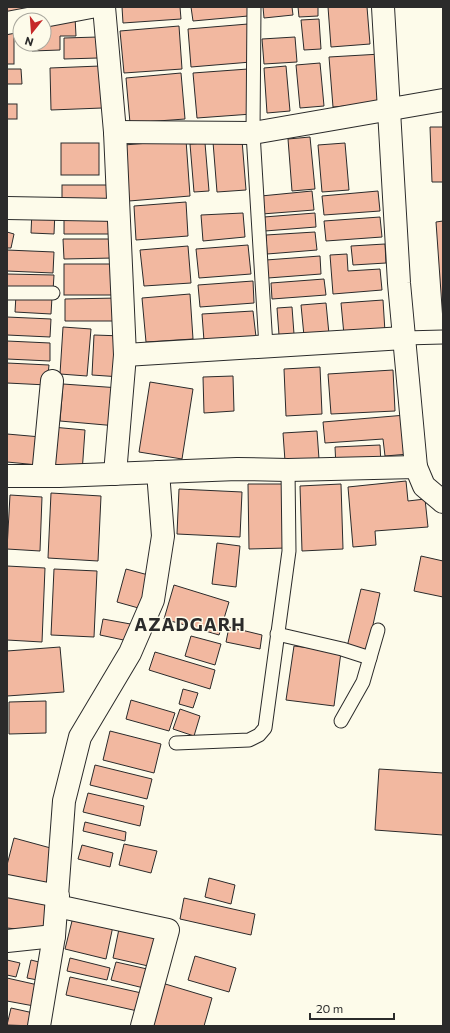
<svg xmlns="http://www.w3.org/2000/svg" width="450" height="1033" viewBox="0 0 450 1033" font-family="Commissioner,sans-serif">
<style>
.building{fill:#f2b8a0;stroke:#2b2b2b}
.lines{fill:none;stroke-linecap:round;stroke-linejoin:round}
.service-casing{stroke:#2b2b2b;stroke-width:15}
.minor-casing{stroke:#2b2b2b;stroke-width:24}
.service{stroke:#fdfbea;stroke-width:13}
.minor{stroke:#fdfbea;stroke-width:22}
.labels{text-anchor:middle;dominant-baseline:central;stroke-width:3;stroke-linejoin:round;paint-order:stroke}
.district-label{font-size:18px;font-weight:bold;letter-spacing:1px;fill:#2b2b2b;stroke:#fdfbea}
</style>
<rect width="100%" height="100%" fill="#fdfbea"/>
<g class="building">
<path d="M7,7H29L30,17L7,19Z"/>
<path d="M122,7H180L181,19L123,23Z"/>
<path d="M191,7H248V16L193,21Z"/>
<path d="M263,7H292L293,15L264,18Z"/>
<path d="M298,7H318V16L299,17Z"/>
<path d="M328,7H367L370,44L331,47Z"/>
<path d="M75,17L76,36H60V50L32,51V44H44V20Z"/>
<path d="M319,19L321,49L304,50L301,20Z"/>
<path d="M248,24L251,62L191,67L188,29Z"/>
<path d="M179,26L182,69L124,73L120,31Z"/>
<rect x="7" y="30" width="7" height="34"/>
<path d="M98,37V58L64,59V38Z"/>
<path d="M295,37L297,62L264,64L262,39Z"/>
<path d="M381,54L385,103L333,107L329,57Z"/>
<path d="M320,63L324,106L300,108L296,65Z"/>
<path d="M100,66L102,108L51,110L50,68Z"/>
<path d="M286,66L290,111L267,113L264,68Z"/>
<path d="M7,69H21L22,84H7Z"/>
<path d="M248,69L252,114L197,118L193,73Z"/>
<path d="M181,73L185,119L130,123L126,78Z"/>
<rect x="7" y="104" width="10" height="15"/>
<path d="M430,127H443V182H432Z"/>
<path d="M310,137L315,189L292,191L288,139Z"/>
<path d="M186,140L190,196L129,201L124,145Z"/>
<path d="M242,140L246,190L217,192L213,142Z"/>
<rect x="61" y="143" width="38" height="32"/>
<path d="M205,143L209,191L194,192L190,144Z"/>
<path d="M345,143L349,190L322,192L318,145Z"/>
<rect x="62" y="185" width="45" height="24"/>
<path d="M312,191L314,210L262,214L261,196Z"/>
<path d="M378,191L380,211L324,215L322,196Z"/>
<path d="M186,202L188,236L136,240L134,206Z"/>
<path d="M32,210L55,211L54,234L31,233Z"/>
<path d="M243,213L245,237L203,241L201,215Z"/>
<path d="M315,213L316,227L265,231L264,217Z"/>
<path d="M64,215H108L109,234H64Z"/>
<path d="M380,217L382,237L326,241L324,221Z"/>
<path d="M443,221V321L436,222Z"/>
<path d="M7,232L14,234L11,248H7Z"/>
<path d="M315,232L317,250L267,254L266,235Z"/>
<path d="M63,239H114V258L64,259Z"/>
<path d="M385,244L386,263L353,265L351,246Z"/>
<path d="M248,245L251,274L199,278L196,249Z"/>
<path d="M188,246L191,283L144,286L140,250Z"/>
<path d="M7,250L54,252L53,273L7,271Z"/>
<path d="M347,254L348,271L380,269L382,290L333,294L330,255Z"/>
<path d="M320,256L321,274L268,278L266,260Z"/>
<rect x="64" y="264" width="50" height="31"/>
<path d="M7,274L54,275L53,291L7,289Z"/>
<path d="M324,279L326,295L272,299L271,283Z"/>
<path d="M253,281L254,303L200,307L198,285Z"/>
<path d="M190,294L193,339L146,342L142,298Z"/>
<path d="M16,295L52,297L51,314L15,312Z"/>
<path d="M119,298V321H65V299Z"/>
<path d="M383,300L385,332L344,335L341,303Z"/>
<path d="M326,303L329,334L304,336L301,305Z"/>
<path d="M292,307L294,334L279,335L277,308Z"/>
<path d="M253,311L256,337L204,341L202,314Z"/>
<path d="M7,317L51,319L50,337L7,335Z"/>
<path d="M63,327L91,329L87,376L60,374Z"/>
<path d="M94,335L123,336L121,377L92,375Z"/>
<path d="M7,341L50,343V361L7,359Z"/>
<path d="M7,363L49,365L47,385L7,383Z"/>
<path d="M320,367L322,414L286,416L284,369Z"/>
<path d="M393,370L395,411L331,414L328,374Z"/>
<path d="M233,376L234,411L204,413L203,377Z"/>
<path d="M150,382L193,389L182,459L139,452Z"/>
<path d="M63,384L120,388L117,426L60,421Z"/>
<path d="M406,415L409,454L385,456L383,439L325,443L323,422Z"/>
<path d="M52,427L85,430L82,473L49,470Z"/>
<path d="M317,431L319,459L285,461L283,433Z"/>
<path d="M7,434L41,437L38,465L7,462Z"/>
<path d="M380,445L381,465L336,467L335,447Z"/>
<path d="M406,481L408,501L425,499L428,527L375,531L376,545L353,547L348,487Z"/>
<path d="M248,484H286L287,548L249,549Z"/>
<path d="M341,484L343,549L302,551L300,486Z"/>
<path d="M179,489L242,492L240,537L177,534Z"/>
<path d="M51,493L101,496L98,561L48,558Z"/>
<path d="M10,495L42,497L40,551L7,549Z"/>
<path d="M217,543L240,546L236,587L212,584Z"/>
<path d="M421,556L443,561V597L414,591Z"/>
<path d="M7,566L45,568L42,642L7,640Z"/>
<path d="M54,569L97,571L94,637L51,635Z"/>
<path d="M126,569L152,576L142,609L117,602Z"/>
<path d="M174,585L229,602L219,635L164,619Z"/>
<path d="M361,589L380,593L367,652L347,647Z"/>
<path d="M103,619L136,625L133,642L100,635Z"/>
<path d="M229,627L262,635L260,649L226,642Z"/>
<path d="M191,636L221,644L215,665L185,656Z"/>
<path d="M294,646L341,652L334,706L286,700Z"/>
<path d="M60,647L64,692L7,696V651Z"/>
<path d="M155,652L215,670L210,689L149,670Z"/>
<path d="M183,689L198,693L193,708L179,704Z"/>
<path d="M131,700L175,713L169,731L126,719Z"/>
<path d="M46,701V733L9,734V702Z"/>
<path d="M180,709L200,716L194,736L173,729Z"/>
<path d="M110,731L161,744L154,773L103,760Z"/>
<path d="M95,765L152,779L147,799L90,785Z"/>
<path d="M379,769L443,773V835L375,830Z"/>
<path d="M88,793L144,806L140,826L83,812Z"/>
<path d="M85,822L126,832L125,841L83,831Z"/>
<path d="M14,838L58,850L48,888L7,877V865Z"/>
<path d="M124,844L157,851L151,873L119,865Z"/>
<path d="M82,845L113,853L110,867L78,859Z"/>
<path d="M209,878L235,885L231,904L205,897Z"/>
<path d="M7,892L52,902L45,932L7,928Z"/>
<path d="M184,898L255,914L251,935L180,919Z"/>
<path d="M73,917L113,926L106,959L65,949Z"/>
<path d="M120,924L164,933L157,968L113,958Z"/>
<path d="M195,956L236,968L229,992L188,980Z"/>
<path d="M70,958L110,968L107,980L67,971Z"/>
<path d="M7,960L20,963L16,977L7,975Z"/>
<path d="M31,960L47,964L43,981L27,978Z"/>
<path d="M116,962L156,971L152,990L111,980Z"/>
<path d="M70,977L146,994L142,1012L66,995Z"/>
<path d="M7,978L38,985L34,1006L7,1001Z"/>
<path d="M162,983L212,998L204,1026H156L149,1024Z"/>
<path d="M11,1008L38,1014L35,1026L7,1025Z"/>
</g>
<g class="lines">
<defs>
<g id="service">
<path d="M254,7L253,133L266,347"/>
<path d="M7,293H53"/>
<path d="M404,338L443,337"/>
<path d="M277,634L342,649L370,658"/>
<path d="M341,721L363,682L378,630"/>
<path d="M176,743L249,740L259,735L265,728L289,551L288,470"/>
</g>
<g id="minor">
<path d="M104,7L115,132L125,355L115,474"/>
<path d="M383,7L399,283L416,467"/>
<path d="M7,23L91,7"/>
<path d="M115,132L253,133L443,100"/>
<path d="M7,208L118,210"/>
<path d="M125,355L404,338"/>
<path d="M7,476H59L237,469L288,470L416,467L424,486L443,502"/>
<path d="M43,476L52,381"/>
<path d="M7,886L58,896"/>
<path d="M57,906L168,930L142,1026"/>
<path d="M7,941L54,936"/>
<path d="M39,1026L54,936L64,801L80,737L130,653L153,600L163,536L158,472"/>
</g>
</defs>
<use href="#service" class="service-casing"/>
<use href="#minor" class="minor-casing"/>
<use href="#service" class="service"/>
<use href="#minor" class="minor"/>
</g>
<g class="labels">
<g class="district-label">
<text x="190" y="624">AZADGARH</text>
</g>
</g>
<rect width="450" height="1033" fill="none" stroke="#2b2b2b" stroke-width="16"/>
<g transform="translate(32 32) rotate(197)"><circle r="19" fill="#fdfbea" stroke="#a9a89e"/>
<path d="M0-3L7 15L0 10L-7 15Z" fill="#c62828"/>
<text y="-6" font-size="11" font-weight="bold" text-anchor="middle" fill="#2b2b2b">N</text>
</g>
<path d="M310 1013v6h84v-6" fill="none" stroke="#2b2b2b" stroke-width="2"/>
<text x="316" y="1013" font-size="12" fill="#2b2b2b" stroke="#fdfbea" stroke-width="3" paint-order="stroke">20 m</text>
</svg>
